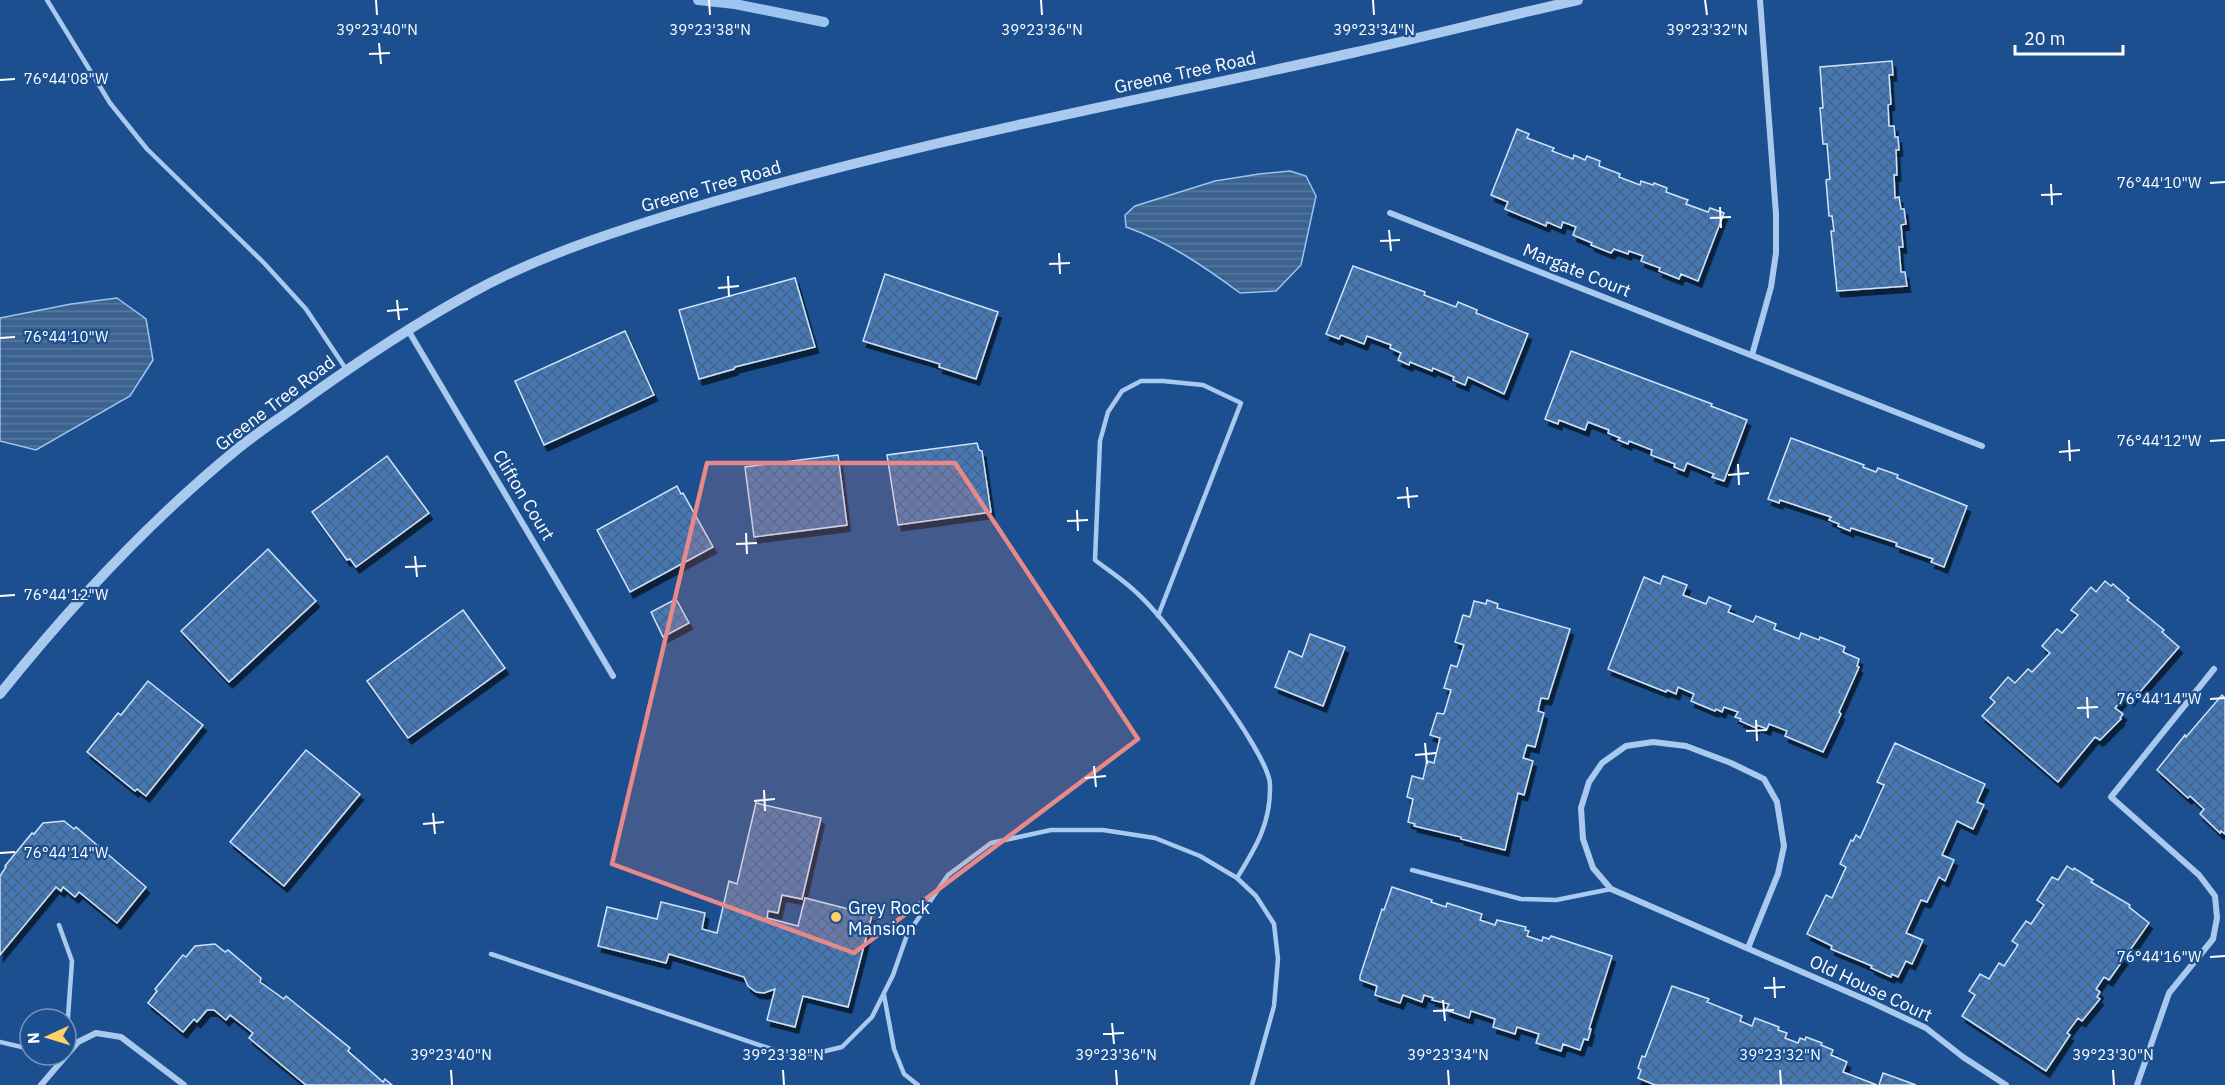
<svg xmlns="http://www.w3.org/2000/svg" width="2225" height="1085" viewBox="0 0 2225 1085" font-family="'IBM Plex Sans',sans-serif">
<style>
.water{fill:url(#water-rules);stroke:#9cc4f0;stroke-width:1.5}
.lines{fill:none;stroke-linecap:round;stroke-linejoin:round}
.stream{stroke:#9cc4f0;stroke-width:10}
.building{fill:url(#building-cross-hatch);stroke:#cfe3fa;stroke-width:1.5;filter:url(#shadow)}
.service{stroke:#a9c9ee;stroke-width:4.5}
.minor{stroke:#a9c9ee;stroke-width:6}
.tertiary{stroke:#a9c9ee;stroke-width:10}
.marked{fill:#e88989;fill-opacity:0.2;stroke:#e88989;stroke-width:4.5;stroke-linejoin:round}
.ticks{fill:none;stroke:#fff;stroke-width:2}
.poi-dot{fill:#ffd166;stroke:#1b4f8f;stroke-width:2}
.labels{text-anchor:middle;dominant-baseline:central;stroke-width:4.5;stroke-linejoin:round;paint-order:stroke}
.street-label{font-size:18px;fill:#fff;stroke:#1b4f8f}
.poi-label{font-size:18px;fill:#fff;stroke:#1b4f8f;text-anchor:start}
.ticks-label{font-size:15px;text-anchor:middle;fill:#fff;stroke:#1b4f8f;stroke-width:4.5;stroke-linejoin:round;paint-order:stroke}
</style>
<defs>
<pattern id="water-rules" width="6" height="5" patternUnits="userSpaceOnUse" patternTransform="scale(1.5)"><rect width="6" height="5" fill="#3c6290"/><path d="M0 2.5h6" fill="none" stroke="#597aa1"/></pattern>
<pattern id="building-cross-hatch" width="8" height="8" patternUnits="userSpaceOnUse" patternTransform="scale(1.5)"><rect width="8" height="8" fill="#4478b7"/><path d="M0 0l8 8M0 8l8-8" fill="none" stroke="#486282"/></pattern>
<filter id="shadow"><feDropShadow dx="3.5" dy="6" stdDeviation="0" flood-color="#0009"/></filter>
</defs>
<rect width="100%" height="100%" fill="#1b4f8f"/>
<g class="water">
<path d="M1290,171L1306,176L1316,196L1301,265L1276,291L1240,293C1205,267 1167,241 1126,227L1125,215L1135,206L1215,181L1259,174Z"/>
<path d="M117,298L146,319L153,360L130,396L36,450L0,441V318L71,304Z"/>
</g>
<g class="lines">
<path class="stream" d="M698,0L735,4L824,22"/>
</g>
<g class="building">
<path d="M1892,61L1893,75H1889L1891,104L1888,105L1889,126H1894L1895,137H1898L1899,150H1896L1897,175H1894L1895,198L1899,197L1901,209H1904L1906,224L1901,225L1903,247H1899L1901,272H1905L1907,286L1837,291L1831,231H1834L1832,216H1829L1826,180L1830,179L1827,144H1823L1820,108H1823L1820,67Z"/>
<path d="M1517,129L1529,134L1527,138L1554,148L1552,151L1573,159L1574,155L1585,160L1587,156L1600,161L1599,166L1620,174L1619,177L1640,185L1641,181L1653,185L1654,183L1667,188L1666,192L1688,200L1686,204L1708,212L1710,208L1724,213L1698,281L1681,274L1679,279L1659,271L1660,268L1641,261L1643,256L1629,251L1628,254L1614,249L1611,253L1591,245L1592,243L1573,235L1576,227L1563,222L1561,228L1547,222L1546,226L1505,209L1508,202L1491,195Z"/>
<path d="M1353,266L1425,292L1424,295L1456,307L1458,302L1477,310L1476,313L1528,334L1504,394L1468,377L1465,385L1453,380L1454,377L1433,368L1432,371L1410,362L1409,365L1398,360L1401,353L1390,348L1391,345L1367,336L1364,344L1341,335L1339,339L1326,334Z"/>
<path d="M885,274L998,312L976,379L939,367L940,364L863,341Z"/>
<path d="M795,278L815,347L735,367L734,369L699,379L679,310Z"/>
<path d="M625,331L654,395L544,445L515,381Z"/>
<path d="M1571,351L1712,404L1711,406L1747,420L1724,481L1712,477L1714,474L1687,463L1684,471L1674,467L1675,464L1651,455L1652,450L1629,441L1628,444L1618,440L1620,438L1608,433L1609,430L1588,422L1585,430L1559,420L1558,424L1545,419Z"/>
<path d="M1791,438L1864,465L1863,467L1876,472L1878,468L1898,475L1897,478L1967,506L1944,567L1931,562L1933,559L1896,546L1897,543L1851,528L1850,531L1838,526L1839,524L1829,520L1831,517L1780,500L1779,503L1768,499Z"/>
<path d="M977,443L979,450L982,451L991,512L898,525L887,455Z"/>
<path d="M838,455L847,525L754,537L745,467Z"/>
<path d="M387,456L429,513L356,567L350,559L347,560L312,512Z"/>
<path d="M677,486L681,494L683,493L713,547L630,592L597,530Z"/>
<path d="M268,549L316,601L229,682L181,631Z"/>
<path d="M1663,576L1687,585L1683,595L1706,604L1709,597L1731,606L1728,612L1753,622L1756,616L1776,624L1774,629L1799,639L1801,633L1819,640L1820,637L1845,647L1843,652L1859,659L1857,666L1859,667L1839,712L1841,714L1823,752L1785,736L1787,731L1769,724L1767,729L1757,725L1756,728L1740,721L1741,719L1735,717L1738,712L1724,707L1722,712L1716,709L1715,711L1691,701L1694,694L1678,687L1676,694L1667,690L1666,692L1608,669L1644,577L1660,584Z"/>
<path d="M2105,581L2111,586L2113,584L2129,598L2127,600L2164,630L2162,632L2179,647L2139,693L2137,691L2130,700L2126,696L2115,708L2123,714L2120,718L2121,719L2100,740L2095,737L2058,782L1982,716L1995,702L1990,698L2008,677L2015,683L2028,669L2032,672L2050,653L2042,646L2057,629L2062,633L2078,615L2071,610L2091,587L2096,592Z"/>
<path d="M676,599L689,623L663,637L651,612Z"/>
<path d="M1487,600L1498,604L1497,608L1570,629L1548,699L1541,698L1538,711L1544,713L1535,747L1527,745L1523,758L1533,761L1524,795L1518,793L1505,850L1461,839V837L1414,826L1415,824L1408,822L1413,799L1407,797L1412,776L1423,779L1427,761L1434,763L1440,738L1430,735L1437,713L1444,714L1451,690L1444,688L1451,665L1457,667L1464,645L1455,642L1463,615L1470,617L1474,601L1486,604Z"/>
<path d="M463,610L505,668L408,738L367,681Z"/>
<path d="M1310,634L1345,647L1323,706L1275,687L1289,651L1302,657Z"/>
<path d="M148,681L203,725L146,796L137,789L135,791L87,752L118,713L121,715Z"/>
<path d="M2222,695L2225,698V834L2221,831L2220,833L2200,814L2204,809L2190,796L2188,798L2157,770L2185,735L2186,737Z"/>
<path d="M1895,743L1985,784L1977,802L1984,805L1973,829L1957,821L1942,855L1954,860L1945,881L1939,877L1927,902L1921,900L1906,933L1923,940L1912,964L1906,961L1898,977L1892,974L1891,977L1871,968L1872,966L1831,949L1832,946L1807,934L1826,895L1832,898L1846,867L1840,864L1851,840L1853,841L1856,835L1860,838L1884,785L1877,782Z"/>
<path d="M306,750L360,794L284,886L230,842Z"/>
<path d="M756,803L821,818L802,899L782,895L778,913L768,911L767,918L798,926L805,898L872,915L848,1007L803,996L795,1027L767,1020L775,989L764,993L756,992L748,986L744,977L669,954L666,963L598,946L607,907L657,919L661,902L705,913L702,929L717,933L729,881L737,884Z"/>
<path d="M64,821L74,829L76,827L146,887L117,923L79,892L75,897L63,887L61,891L56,887L0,955V876L6,867L5,866L32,833L34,834L43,823Z"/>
<path d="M2067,866L2073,870L2074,868L2093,880L2091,882L2130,905L2129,907L2149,923L2109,980L2104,977L2096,989L2100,992L2097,997L2100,999L2082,1021L2078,1018L2067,1033L2070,1035L2046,1071L1962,1016L1975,995L1969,991L1980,974L1989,979L1999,963L2004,966L2018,945L2012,941L2026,921L2031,924L2044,905L2037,900L2052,877L2058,880Z"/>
<path d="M1392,887L1432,900L1431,902L1446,907L1447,903L1482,914L1480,920L1495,925L1497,920L1526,927L1525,930L1529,931L1527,936L1542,941L1543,937L1549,939L1551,936L1612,956L1589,1029H1591L1588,1040L1584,1039L1580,1050L1563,1044L1561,1051L1536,1043L1539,1034L1517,1027L1515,1034L1493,1027L1495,1019L1471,1011L1469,1018L1446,1010L1449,1004L1432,1000L1433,998L1424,995L1422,1002L1403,995L1400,1003L1375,995L1377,986L1360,980V976L1382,909L1384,910Z"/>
<path d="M215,944L225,952L228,950L261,978L260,982L284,999L286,996L350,1048L348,1051L383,1082L385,1079L392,1085H306L249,1038L253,1033L230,1015L226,1020L214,1010H207L197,1022L194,1019L183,1032L148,1003L157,991L155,989L183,955L186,957L195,946Z"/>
<path d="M1672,986L1709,999L1707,1002L1742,1016L1740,1021L1752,1026L1755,1018L1779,1027L1778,1030L1787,1033L1785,1038L1798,1043L1800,1038L1805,1040L1806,1037L1822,1043L1821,1045L1833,1050L1831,1055L1847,1062L1843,1072L1877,1085H1655L1638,1078L1641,1070L1638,1068L1642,1056L1645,1057Z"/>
<path d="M1883,1073L1916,1085H1879Z"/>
</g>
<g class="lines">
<g class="service">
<path d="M47,0L110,103L147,149L264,263L306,309L346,369"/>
<path d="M1158,616L1241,403L1203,385L1163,381H1141L1122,391L1108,412L1100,441L1095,560C1109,571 1125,581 1138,594C1165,618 1270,753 1270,785C1271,823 1256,847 1237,878"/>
<path d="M1412,870L1521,899L1556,900L1611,889"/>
<path d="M59,925L72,961L66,1045"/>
<path d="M491,954L783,1053L813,1054L842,1047L872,1017L893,975L907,935L948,875L991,843L1051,830H1103L1155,838L1200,856L1237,878L1256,896L1274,924L1278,959L1274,1006L1252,1085"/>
<path d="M884,995L894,1049L904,1074L918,1085"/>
<path d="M0,1042L30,1049"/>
</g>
<g class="minor">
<path d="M1390,213L1982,446"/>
<path d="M408,330L613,676"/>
<path d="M1752,355L1771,287L1776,253V214L1760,0"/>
<path d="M1748,948L1778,874L1784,846L1777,802L1764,779L1731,763L1686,746L1653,742L1626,746L1602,763L1589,782L1581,808L1583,839L1593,868L1611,889L1871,1002L1926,1028L1963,1057L2006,1085"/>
<path d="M41,1085L78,1042L96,1033L121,1037L184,1085"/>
<path d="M2137,1085L2169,993L2213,939L2217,918L2215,896L2199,875L2111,797L2214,669"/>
</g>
<path class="tertiary" d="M0,694C72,604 152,518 241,446C260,431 280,418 299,404C354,364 411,326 471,293C533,259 601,236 669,215C757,188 846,165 935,144C1074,111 1214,84 1352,53C1428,36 1502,17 1578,0"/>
</g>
<path class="marked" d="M707,463H955L1138,739L854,953L612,864Z"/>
<path class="ticks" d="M376,0L377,15M709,0L710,15M1041,0L1042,15M1373,0L1374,15M1705,0L1707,15M379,43L381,64M369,54L390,53M0,80L15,79M2210,183L2225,182M2051,184L2052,205M2041,195L2062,194M1720,207L1721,228M1710,218L1731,217M1389,230L1391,251M1380,241L1400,240M1059,253L1060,274M1049,264L1070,263M728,276L729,297M718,288L739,286M397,300L399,320M387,311L408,309M0,338L15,337M2069,440L2070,461M2210,441L2225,440M2059,452L2080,450M1738,464L1739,485M1728,475L1749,473M1407,487L1409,508M1397,498L1418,496M1077,510L1078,531M1067,521L1088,520M746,533L747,554M736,544L757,543M415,556L417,577M405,567L426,566M0,596L15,595M2087,697L2088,718M2210,699L2225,698M2077,708L2098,707M1756,720L1757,741M1746,731L1767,730M1425,743L1427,764M1415,755L1436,753M1094,766L1096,787M1085,778L1106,776M764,790L765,811M754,801L775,799M433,813L435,834M423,824L444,822M0,853L15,852M2210,957L2225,956M1774,977L1775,998M1764,988L1785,987M1443,1000L1445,1021M1433,1011L1454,1010M1112,1023L1114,1044M1103,1034L1124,1033M451,1070L452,1085M783,1070L784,1085M1116,1070L1117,1085M1448,1070L1449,1085M1780,1070L1781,1085M2113,1070L2114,1085"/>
<circle class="poi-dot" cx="836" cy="917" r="6"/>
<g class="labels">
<g class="street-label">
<text transform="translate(1185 72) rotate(-12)">Greene Tree Road</text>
<text transform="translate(711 186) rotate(-16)">Greene Tree Road</text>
<text transform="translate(1577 270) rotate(22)">Margate Court</text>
<text transform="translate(275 403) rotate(-37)">Greene Tree Road</text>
<text transform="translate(524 495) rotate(59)">Clifton Court</text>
<text transform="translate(1871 988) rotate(25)">Old House Court</text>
</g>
<g class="poi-label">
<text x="848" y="907">Grey Rock<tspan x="848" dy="21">Mansion</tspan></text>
</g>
</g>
<g class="ticks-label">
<text x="377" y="35">39°23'40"N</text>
<text x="710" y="35">39°23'38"N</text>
<text x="1042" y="35">39°23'36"N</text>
<text x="1374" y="35">39°23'34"N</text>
<text x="1707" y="35">39°23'32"N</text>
<text x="66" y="84">76°44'08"W</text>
<text x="2159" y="188">76°44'10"W</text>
<text x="66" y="342">76°44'10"W</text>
<text x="2159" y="446">76°44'12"W</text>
<text x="66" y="600">76°44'12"W</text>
<text x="2159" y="704">76°44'14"W</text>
<text x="66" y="858">76°44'14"W</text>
<text x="2159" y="962">76°44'16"W</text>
<text x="451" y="1060">39°23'40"N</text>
<text x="783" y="1060">39°23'38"N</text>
<text x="1116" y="1060">39°23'36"N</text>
<text x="1448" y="1060">39°23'34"N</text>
<text x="1780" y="1060">39°23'32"N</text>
<text x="2113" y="1060">39°23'30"N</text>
</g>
<g transform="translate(48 1037) rotate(266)"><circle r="28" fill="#1b4f8f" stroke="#7695bc" stroke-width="1.5"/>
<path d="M0-4.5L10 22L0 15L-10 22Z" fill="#ffd166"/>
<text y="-9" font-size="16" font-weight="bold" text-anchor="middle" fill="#ffffff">N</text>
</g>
<path d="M2015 45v9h108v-9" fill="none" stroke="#ffffff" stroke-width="3"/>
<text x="2024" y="45" font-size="18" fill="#ffffff" stroke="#1b4f8f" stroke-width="4.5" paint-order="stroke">20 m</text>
</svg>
